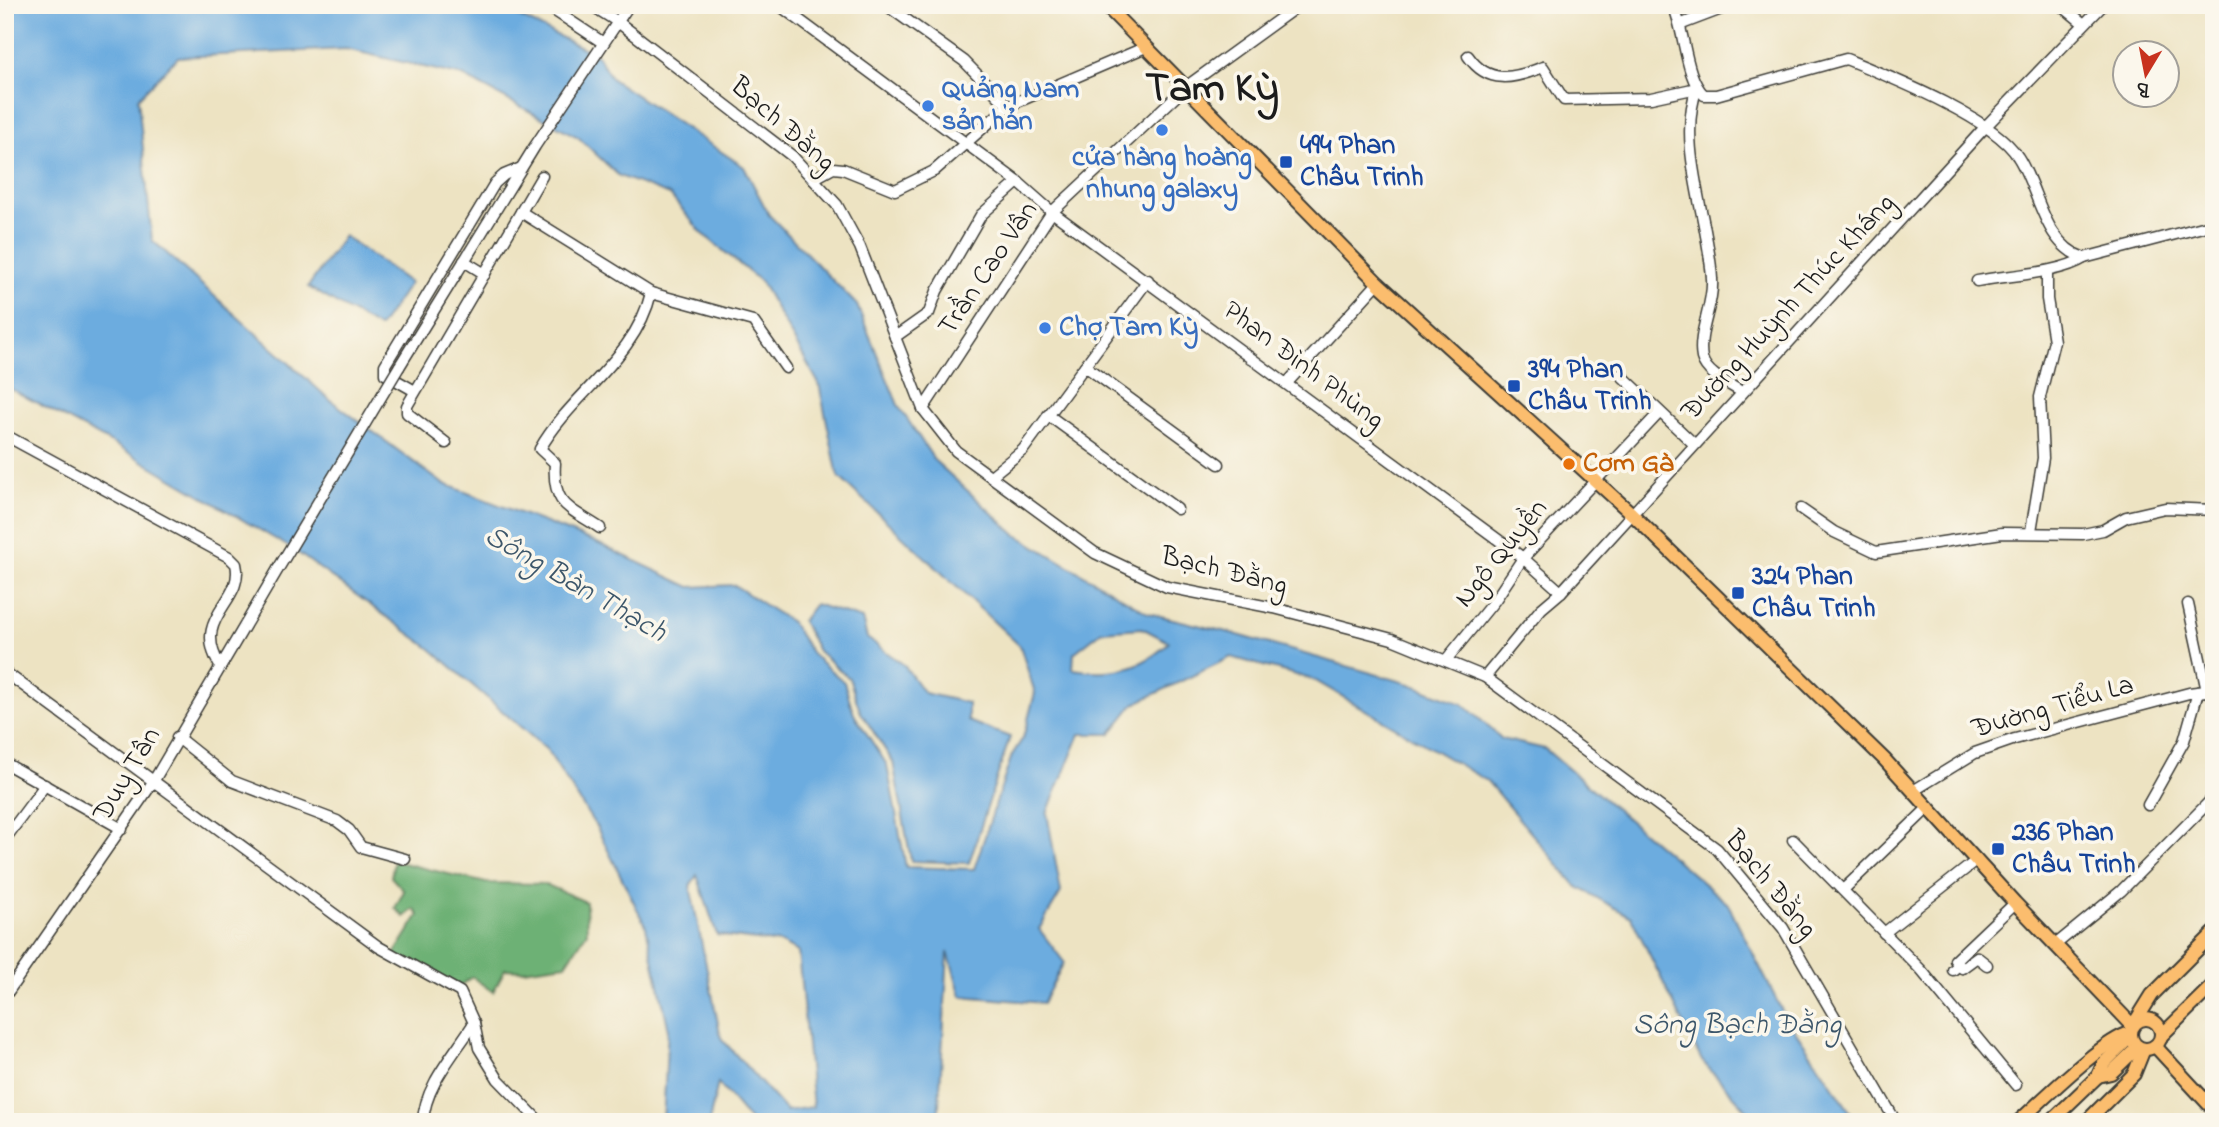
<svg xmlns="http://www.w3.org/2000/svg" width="2219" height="1127" viewBox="0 0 2219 1127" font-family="'Indie Flower',sans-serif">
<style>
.forest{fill:#6db175;stroke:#446648;stroke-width:2}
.water{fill:#6cacdf;stroke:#44647e;stroke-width:2;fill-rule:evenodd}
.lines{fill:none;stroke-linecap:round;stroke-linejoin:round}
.minor-casing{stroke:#3b3a35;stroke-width:13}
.major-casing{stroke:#3b3a35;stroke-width:16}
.minor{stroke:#fff;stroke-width:10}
.major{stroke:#fbbd6e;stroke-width:12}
.minor-bridge-casing{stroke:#3b3a35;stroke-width:13;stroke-linecap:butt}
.minor-bridge{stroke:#fff;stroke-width:10}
.shop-dot{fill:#3f7fe0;stroke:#fbf7ec;stroke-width:2.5}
.transit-dot{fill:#1a4fb4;stroke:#fbf7ec;stroke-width:2.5}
.food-dot{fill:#e8710a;stroke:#fbf7ec;stroke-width:2.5}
.labels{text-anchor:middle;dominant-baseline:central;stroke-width:7;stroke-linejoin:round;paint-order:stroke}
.shop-label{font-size:28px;font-weight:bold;fill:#366cbe;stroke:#fbf7ec;text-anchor:start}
.street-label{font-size:28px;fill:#1c1c1c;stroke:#fbf7ec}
.transit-label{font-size:28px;font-weight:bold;fill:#164399;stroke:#fbf7ec;text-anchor:start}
.food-label{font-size:28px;font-weight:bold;fill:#c56008;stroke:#fbf7ec;text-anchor:start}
.water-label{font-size:30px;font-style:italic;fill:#3c566a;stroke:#fbf7ec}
.town-label{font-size:42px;font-weight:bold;fill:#1c1c1c;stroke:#fbf7ec}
</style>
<rect width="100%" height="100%" fill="#fbf7ec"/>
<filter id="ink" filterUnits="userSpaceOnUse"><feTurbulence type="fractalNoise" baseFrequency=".0143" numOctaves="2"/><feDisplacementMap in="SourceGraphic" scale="14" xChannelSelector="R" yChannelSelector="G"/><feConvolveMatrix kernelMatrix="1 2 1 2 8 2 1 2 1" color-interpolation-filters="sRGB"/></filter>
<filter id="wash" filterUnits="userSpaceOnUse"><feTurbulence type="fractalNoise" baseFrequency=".00686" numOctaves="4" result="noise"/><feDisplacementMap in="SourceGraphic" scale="28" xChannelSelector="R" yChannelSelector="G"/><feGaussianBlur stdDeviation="1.57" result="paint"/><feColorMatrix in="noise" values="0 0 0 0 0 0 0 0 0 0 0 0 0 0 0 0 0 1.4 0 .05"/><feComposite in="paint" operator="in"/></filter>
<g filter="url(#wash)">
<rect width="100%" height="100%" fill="#ede3c2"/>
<path class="forest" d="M394,861L486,883L545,884L586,902L587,932L566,964L523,970L505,969L493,992L472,977L458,987L393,956L419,915L414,909L404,917L395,908L404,891L391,877Z"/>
<g class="water">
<path d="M5,5H496L597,55L612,79L744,167L769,215L857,305L898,405L935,461L1015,534L1148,613L1231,633L1410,684L1463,704L1502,739L1545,749L1728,904L1782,1011L1857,1122H1758L1702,1061L1631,917L1576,886L1487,781L1314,680L1231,657L1134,704L1110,734H1080L1047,813L1061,892L1039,929L1064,962L1043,1003L961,996L948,952L938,1122H751L718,1083L709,1122H663L668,1026L646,927L597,828L547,750L431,649L294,550L110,442L5,386ZM346,49L463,76L578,137L619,176L670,195L702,233L761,282L819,384L838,476L1020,646L1035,693L1023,738L1012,755L974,869L906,867L887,765L854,714L844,682L813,655L791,622L734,585L690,587L595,542L442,483L329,399L152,240L138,98L178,57ZM1142,628L1169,642C1142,670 1111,675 1073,669L1074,653L1102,631ZM697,875L717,935L781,943L798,952L813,1107L786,1111L721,1038L690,886Z"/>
<path d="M344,236L410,283L379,328L308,287Z"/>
<path d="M815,604L862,619L867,638L904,665L924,693L968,703V721L1010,737L969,863L911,861L893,762L860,711L849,678L818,651L802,621Z"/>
</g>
</g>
<g filter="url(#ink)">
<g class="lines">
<defs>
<g id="minor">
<path d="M546,5L602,42"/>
<path d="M591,5L618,22L792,156L837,205L860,247L923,409L956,451L1095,553L1167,587L1274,608L1392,639L1485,677L1717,849L1783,928L1896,1122"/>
<path d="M779,5L1018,182L1052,212L1523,558L1561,592"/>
<path d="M886,5L964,61L1008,106"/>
<path d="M1673,5C1685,31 1685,78 1704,95H1716L1846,59C1890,77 1994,118 2018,157C2039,189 2043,244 2084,258L2214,224"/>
<path d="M2061,5L2084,24"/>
<path d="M1682,24L1732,5"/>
<path d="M1468,56C1488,85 1514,79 1543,67L1564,100L1651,98L1697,88"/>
<path d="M1697,88C1676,144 1709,220 1712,279C1714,305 1697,333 1702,358C1706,374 1729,384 1742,392"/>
<path d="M813,179L833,168L843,169L895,190L934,171L1008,106L1146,47"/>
<path d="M521,212L651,293L753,321L786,368"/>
<path d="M464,261L485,274"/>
<path d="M1977,281C2007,275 2059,274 2084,258"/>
<path d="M895,337L929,313L937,291L981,215L1018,182"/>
<path d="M1085,366L1219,464"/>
<path d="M399,367L535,146L629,5"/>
<path d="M1621,375L1694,444"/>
<path d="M1287,383L1378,283"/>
<path d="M415,391L385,374V365L495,183L504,175L521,168"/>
<path d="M923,409L1052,212L1187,86L1299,5"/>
<path d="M1048,415L1177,509"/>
<path d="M5,435L229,557L236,564C245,603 190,616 220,666"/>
<path d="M446,443L407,413V406L542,176"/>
<path d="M991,476L1023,450L1148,280"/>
<path d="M1801,509L1834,532L1876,552L2002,533L2083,534L2103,530L2126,517L2165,508L2214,510"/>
<path d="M600,528C568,507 552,505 555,463L540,449C571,394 636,358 651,293"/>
<path d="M2031,531L2043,458L2040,397L2054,341L2047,299V272"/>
<path d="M2188,604L2207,691L2214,697"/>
<path d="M1446,660L1495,600L1523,558L1659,413"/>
<path d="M5,672L379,947L460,992L474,1023L479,1048L498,1079L536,1118"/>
<path d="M1485,677L1541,609L1561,592L1987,125L2103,5"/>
<path d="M177,737L232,781L337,821L349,830L361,847L405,859"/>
<path d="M5,763L122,829"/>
<path d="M1913,791L1975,753L2015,739L2189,693L2214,690"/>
<path d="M2148,805L2184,741L2198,692"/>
<path d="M5,839L45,785"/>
<path d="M1793,840L1921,970L2016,1085"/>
<path d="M1843,890L1929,807"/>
<path d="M1884,933L1977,860"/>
<path d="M2055,945L2121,891L2214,797"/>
<path d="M1959,965L1955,960L2015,903"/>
<path d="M1953,970L1959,965L1962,968L1977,957L1987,965"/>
<path d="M5,996L153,782L278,569"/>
<path d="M423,1122C424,1086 456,1052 474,1023"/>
</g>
<g id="major">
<path d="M1105,5L1378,283L1631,513L1884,759L2015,903L2133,1026"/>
<circle cx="2146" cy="1034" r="15"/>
<path d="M2134,1024L2152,995L2214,933"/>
<path d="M2131,1036L2103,1064L2098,1076L2111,1073L2138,1047"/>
<path d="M2161,1036L2214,984"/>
<path d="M2155,1046L2214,1110"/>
<path d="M2018,1122C2043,1100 2101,1041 2130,1033"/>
<path d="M2050,1122L2098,1076"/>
<path d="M2086,1122L2134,1074L2144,1049"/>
</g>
</defs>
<use href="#minor" class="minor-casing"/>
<use href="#major" class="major-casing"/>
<use href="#minor" class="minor"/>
<use href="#major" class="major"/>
<defs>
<path id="minor-bridge" d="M278,569L399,367"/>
</defs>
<use href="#minor-bridge" class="minor-bridge-casing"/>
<use href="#minor-bridge" class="minor-bridge"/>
</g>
</g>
<g class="shop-dot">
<circle cx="928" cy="106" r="7"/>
<circle cx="1162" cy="130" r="7"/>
<circle cx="1045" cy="328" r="7"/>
</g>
<g class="transit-dot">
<rect x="1279" y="155" width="14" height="14" rx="3.5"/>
<rect x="1507" y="379" width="14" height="14" rx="3.5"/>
<rect x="1731" y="586" width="14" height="14" rx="3.5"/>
<rect x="1991" y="842" width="14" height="14" rx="3.5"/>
</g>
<circle class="food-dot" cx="1569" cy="464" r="7"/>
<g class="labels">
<g class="shop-label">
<text x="942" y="90">Quảng Nam<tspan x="942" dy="32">sản hản</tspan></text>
<text x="1162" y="158" text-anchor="middle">cửa hàng hoàng<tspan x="1162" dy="32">nhung galaxy</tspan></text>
<text x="1059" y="328">Chợ Tam Kỳ</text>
</g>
<g class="street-label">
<text transform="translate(782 125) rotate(41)">Bạch Đằng</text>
<text transform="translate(989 269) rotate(-56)">Trần Cao Vân</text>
<text transform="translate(1789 308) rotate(-47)">Đường Huỳnh Thúc Kháng</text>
<text transform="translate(1303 366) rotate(37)">Phan Đình Phùng</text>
<text transform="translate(1502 554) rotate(-51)">Ngô Quyền</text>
<text transform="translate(1224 572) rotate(14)">Bạch Đằng</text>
<text transform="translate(2053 708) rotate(-16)">Đường Tiểu La</text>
<text transform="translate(128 775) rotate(-59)">Duy Tân</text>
<text transform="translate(1770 885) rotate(51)">Bạch Đằng</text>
</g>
<g class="transit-label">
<text x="1300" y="146">494 Phan<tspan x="1300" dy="32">Châu Trinh</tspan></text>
<text x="1528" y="370">394 Phan<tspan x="1528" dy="32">Châu Trinh</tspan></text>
<text x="1752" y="577">324 Phan<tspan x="1752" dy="32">Châu Trinh</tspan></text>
<text x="2012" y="833">236 Phan<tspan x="2012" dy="32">Châu Trinh</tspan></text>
</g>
<g class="food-label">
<text x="1583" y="464">Cơm Gà</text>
</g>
<g class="water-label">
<text transform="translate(575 585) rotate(30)">Sông Bàn Thạch</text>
<text x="1737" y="1026">Sông Bạch Đằng</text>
</g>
<g class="town-label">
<text x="1212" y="89">Tam Kỳ</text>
</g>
</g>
<rect width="2219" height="1127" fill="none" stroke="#fbf7ec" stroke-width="28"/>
<g transform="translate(2146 74) rotate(190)"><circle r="33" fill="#fbf7ec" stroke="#a29f99" stroke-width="2"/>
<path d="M0-5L12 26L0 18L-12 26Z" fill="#c8321e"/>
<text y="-10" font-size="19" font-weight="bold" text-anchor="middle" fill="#1c1c1c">B</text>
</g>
</svg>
